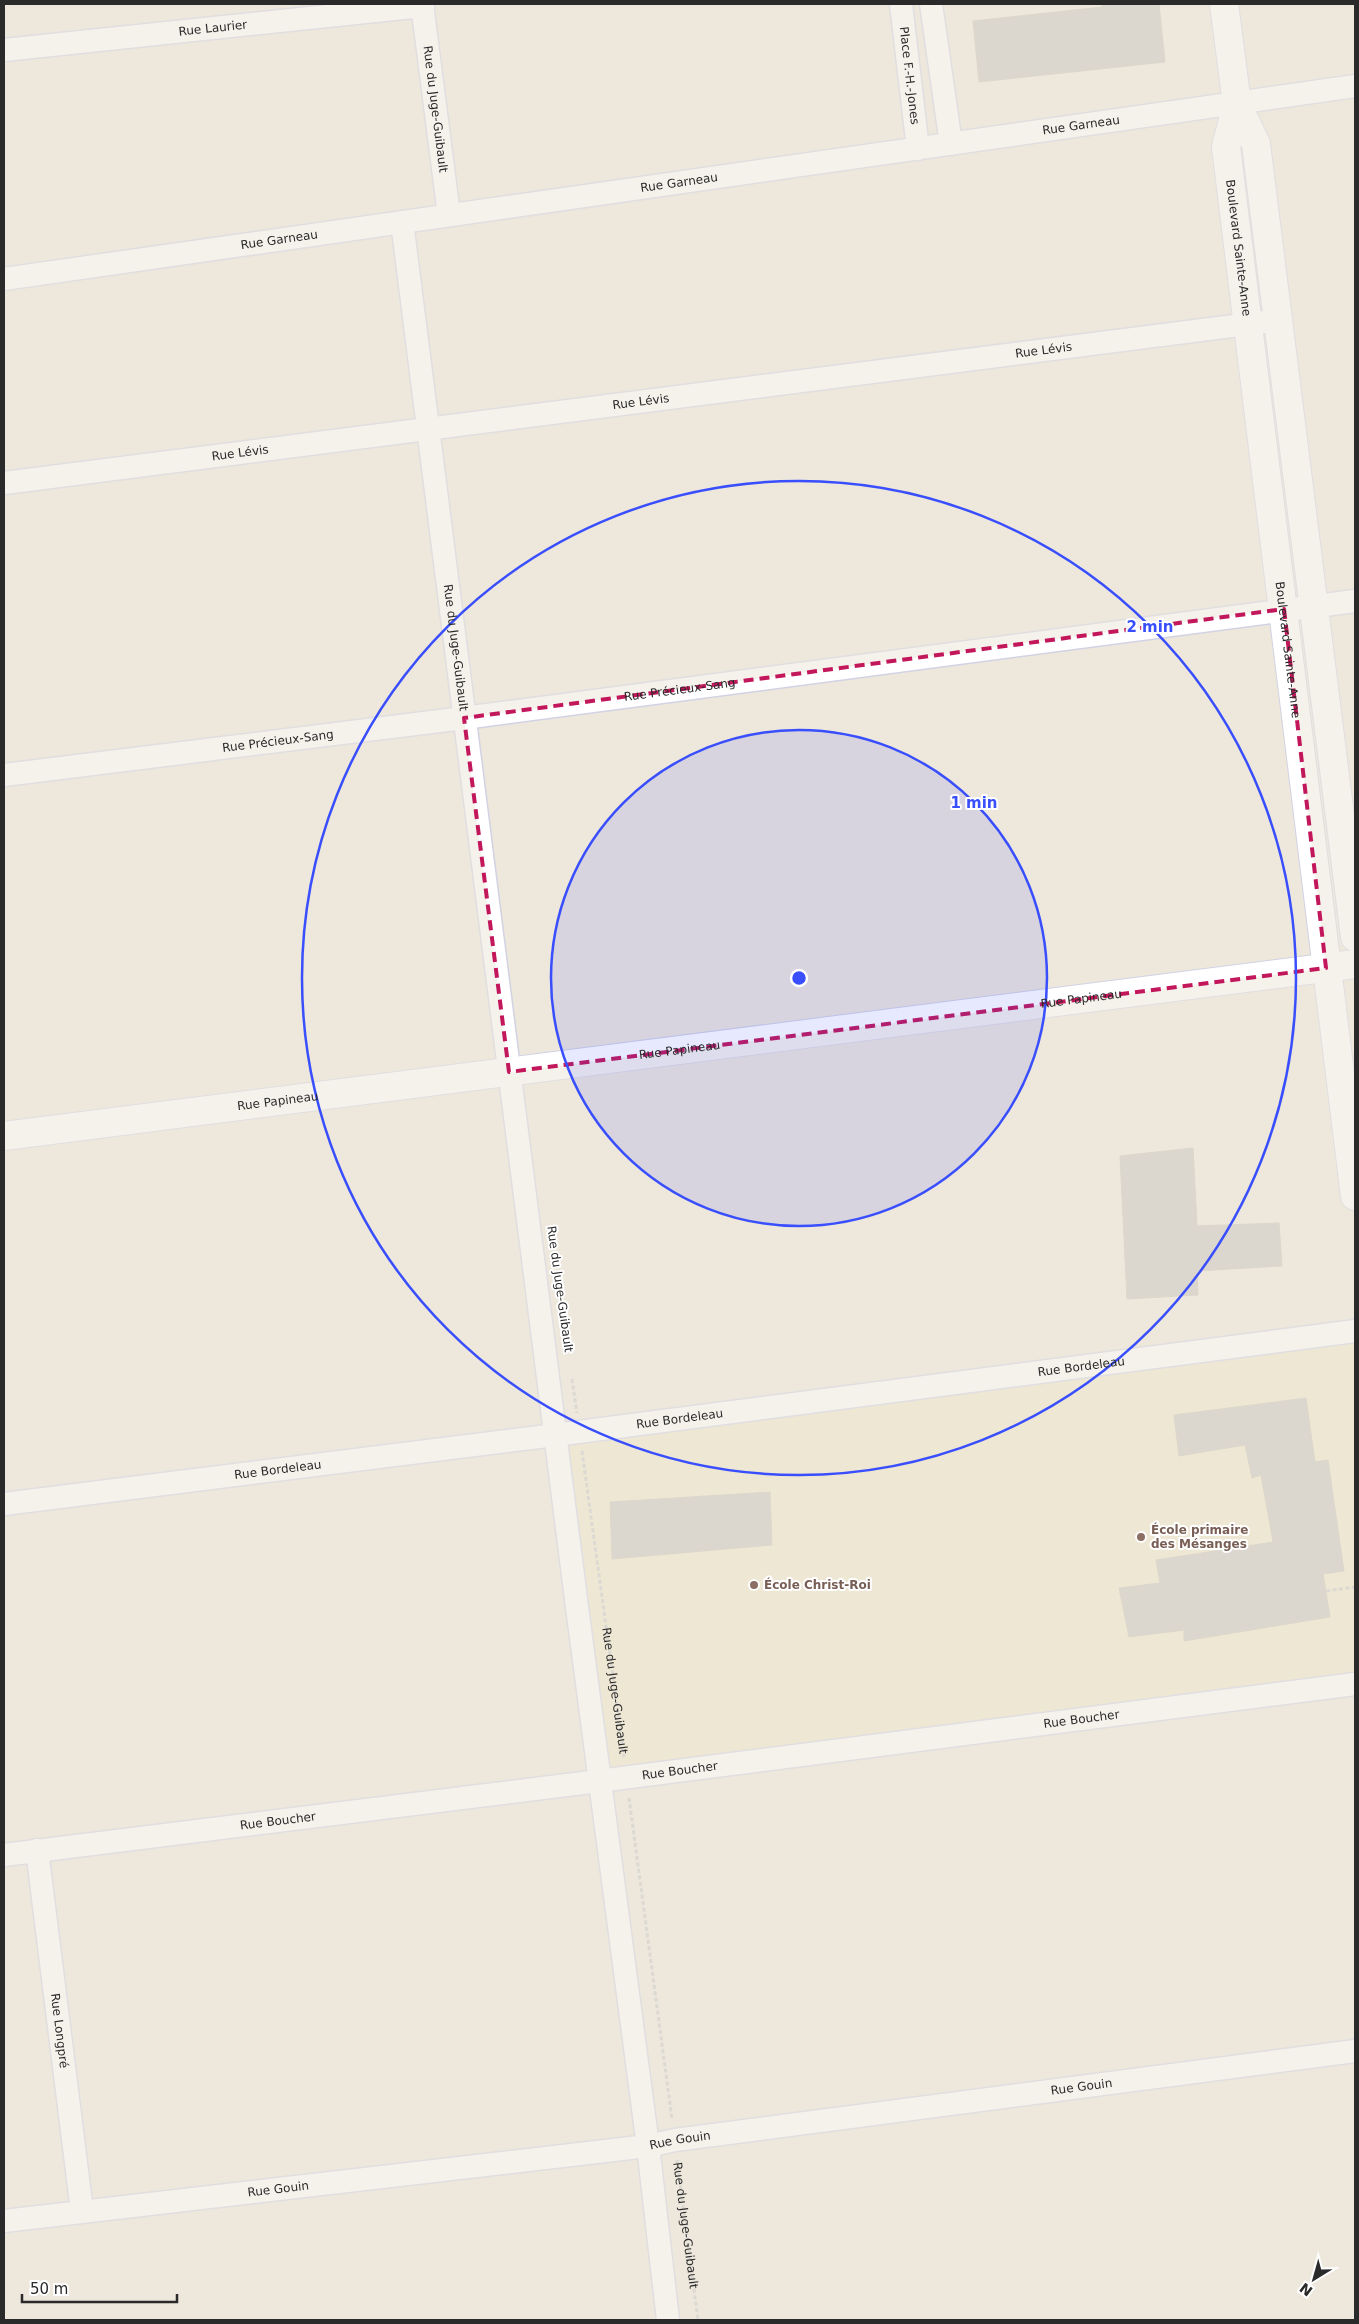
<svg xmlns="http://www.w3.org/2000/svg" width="1359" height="2324" viewBox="0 0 1359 2324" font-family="'DejaVu Sans',sans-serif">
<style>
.education{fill:#efe6cb}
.building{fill:#c8c4bc;stroke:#c8c3b6}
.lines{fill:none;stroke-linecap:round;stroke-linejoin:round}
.minor-casing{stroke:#d1d3e4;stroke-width:25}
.tertiary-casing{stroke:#d1d3e4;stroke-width:30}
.path{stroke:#c8c8c8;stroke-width:3;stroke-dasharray:4 2.5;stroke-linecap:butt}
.minor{stroke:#fff;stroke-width:22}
.tertiary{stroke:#fff;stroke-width:28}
.marked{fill:none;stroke:#c2185b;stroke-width:4;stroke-dasharray:10 6;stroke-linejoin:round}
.ring{fill:none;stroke:#394efd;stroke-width:2.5}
.education-dot{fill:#8d6e63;stroke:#fff;stroke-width:2}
.labels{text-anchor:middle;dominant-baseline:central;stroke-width:4;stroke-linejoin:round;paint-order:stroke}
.street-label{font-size:12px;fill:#2a2a2a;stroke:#fff}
.education-label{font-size:12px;font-weight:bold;fill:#785e54;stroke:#fff;text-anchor:start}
.centre{fill:#394efd;stroke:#fff;stroke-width:2.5}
.ring-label{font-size:15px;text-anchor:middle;font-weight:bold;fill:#394efd;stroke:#fff;stroke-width:4;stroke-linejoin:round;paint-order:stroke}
</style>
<rect width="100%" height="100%" fill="#ede7dc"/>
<path class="education" d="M1355,1331V1684L599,1781L555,1435Z"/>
<g class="building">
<path d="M1102,4H1159L1165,62L979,82L973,21L1102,7Z"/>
<path d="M1193,1148L1197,1226L1279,1223L1282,1266L1197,1271L1198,1295L1127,1299L1120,1156Z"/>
<path d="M1306,1398L1315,1462L1328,1460L1344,1571L1323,1574L1330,1617L1184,1641V1630L1129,1637L1119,1588L1160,1583L1156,1560L1273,1542L1261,1475L1252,1478L1245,1445L1179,1456L1174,1415Z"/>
<path d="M770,1492L772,1545L612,1559L610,1502Z"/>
</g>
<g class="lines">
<defs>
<g id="minor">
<path id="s3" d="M422,4L449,215"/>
<path id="s4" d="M901,4L918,149"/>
<path d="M931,4L951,144"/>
<path id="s5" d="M4,50L423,6"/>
<path id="s6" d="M402,222L577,1607L648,2146L668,2320"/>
<path id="s7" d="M4,279L1355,86"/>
<path id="s8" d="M4,483L1280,320"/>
<path id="s9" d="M4,775L464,718L1355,601"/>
<path id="s10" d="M4,1504L555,1435L1355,1331"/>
<path id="s11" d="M37,1850L82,2211"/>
<path id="s12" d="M4,1855L599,1781L1355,1684"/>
<path id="s13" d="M4,2221L648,2146L675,2140L1355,2051"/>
</g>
<g id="tertiary">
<path d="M1224,4L1237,104L1256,144L1355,937"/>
<path id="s14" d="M1237,104L1226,147L1355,1196"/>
<path id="s15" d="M4,1136L1355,964"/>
</g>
</defs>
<use href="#minor" class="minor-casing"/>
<use href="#tertiary" class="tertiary-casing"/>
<g class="path">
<path d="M572,1379L577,1413"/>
<path id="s1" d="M582,1451L624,1757"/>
<path d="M1326,1591L1355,1587"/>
<path d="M629,1798L672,2119"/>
<path id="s2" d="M677,2160L698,2320"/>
</g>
<use href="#minor" class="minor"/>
<use href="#tertiary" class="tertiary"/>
</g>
<path d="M0 0H1359V2324H0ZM1284,609L1326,968L509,1072L464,718Z" fill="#ede7dc" fill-opacity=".55" fill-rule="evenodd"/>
<path class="marked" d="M1284,609L1326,968L509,1072L464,718Z"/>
<circle cx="799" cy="978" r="248" fill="#394efd" fill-opacity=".12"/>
<g class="ring">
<circle cx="799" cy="978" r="248"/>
<circle cx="799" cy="978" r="497"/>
</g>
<g class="education-dot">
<circle cx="1141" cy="1537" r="5"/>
<circle cx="754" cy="1585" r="5"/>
</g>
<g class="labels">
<g class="street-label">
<text stroke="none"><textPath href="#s5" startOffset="210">Rue Laurier</textPath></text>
<text stroke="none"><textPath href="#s4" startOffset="72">Place F.-H.-Jones</textPath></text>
<text stroke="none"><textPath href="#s3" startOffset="106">Rue du Juge-Guibault</textPath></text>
<text stroke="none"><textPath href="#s7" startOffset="1088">Rue Garneau</textPath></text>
<text stroke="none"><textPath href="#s7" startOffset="682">Rue Garneau</textPath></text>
<text stroke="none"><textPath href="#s7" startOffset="278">Rue Garneau</textPath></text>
<text stroke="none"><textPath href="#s14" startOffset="146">Boulevard Sainte-Anne</textPath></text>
<text stroke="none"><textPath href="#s8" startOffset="1048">Rue Lévis</textPath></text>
<text stroke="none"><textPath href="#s8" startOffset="642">Rue Lévis</textPath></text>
<text stroke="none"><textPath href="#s8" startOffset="238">Rue Lévis</textPath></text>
<text stroke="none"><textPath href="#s6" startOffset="429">Rue du Juge-Guibault</textPath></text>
<text stroke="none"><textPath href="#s14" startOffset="551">Boulevard Sainte-Anne</textPath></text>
<text stroke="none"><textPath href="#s9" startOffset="681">Rue Précieux-Sang</textPath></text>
<text stroke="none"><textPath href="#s9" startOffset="276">Rue Précieux-Sang</textPath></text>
<text stroke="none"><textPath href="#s15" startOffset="1086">Rue Papineau</textPath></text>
<text stroke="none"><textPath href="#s15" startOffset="681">Rue Papineau</textPath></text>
<text stroke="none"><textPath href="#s15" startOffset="276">Rue Papineau</textPath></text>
<text transform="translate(560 1289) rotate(82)">Rue du Juge-Guibault</text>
<text stroke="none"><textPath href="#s10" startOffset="1086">Rue Bordeleau</textPath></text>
<text stroke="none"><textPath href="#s10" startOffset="681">Rue Bordeleau</textPath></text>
<text stroke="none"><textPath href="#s10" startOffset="276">Rue Bordeleau</textPath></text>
<text stroke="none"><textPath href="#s1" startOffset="242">Rue du Juge-Guibault</textPath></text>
<text stroke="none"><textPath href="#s12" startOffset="1086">Rue Boucher</textPath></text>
<text stroke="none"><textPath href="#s12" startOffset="681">Rue Boucher</textPath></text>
<text stroke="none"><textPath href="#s12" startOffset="276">Rue Boucher</textPath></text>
<text stroke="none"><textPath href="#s11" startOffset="182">Rue Longpré</textPath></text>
<text stroke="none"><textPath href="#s13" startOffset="1086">Rue Gouin</textPath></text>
<text stroke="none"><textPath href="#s13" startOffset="681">Rue Gouin</textPath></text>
<text stroke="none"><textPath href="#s13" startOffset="276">Rue Gouin</textPath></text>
<text stroke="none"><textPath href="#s2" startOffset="66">Rue du Juge-Guibault</textPath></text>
</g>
<g class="education-label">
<text x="1151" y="1530">École primaire<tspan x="1151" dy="14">des Mésanges</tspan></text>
<text x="764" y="1585">École Christ-Roi</text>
</g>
</g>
<circle cx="799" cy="978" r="8" class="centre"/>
<g class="ring-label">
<text x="1150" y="632">2 min</text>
<text x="974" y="808">1 min</text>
</g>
<rect width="1359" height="2324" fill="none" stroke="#2a2a2a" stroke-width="10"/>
<g transform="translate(1314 2279) rotate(217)" stroke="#ffffff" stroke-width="4" paint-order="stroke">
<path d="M0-4L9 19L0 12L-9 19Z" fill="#2a2a2a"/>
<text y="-8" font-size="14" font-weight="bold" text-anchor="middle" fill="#2a2a2a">N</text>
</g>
<path d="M22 2294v8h155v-8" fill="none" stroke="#2a2a2a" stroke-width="2.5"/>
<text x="30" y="2294" font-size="15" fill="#2a2a2a" stroke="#ffffff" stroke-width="4" paint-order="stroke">50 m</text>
</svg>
